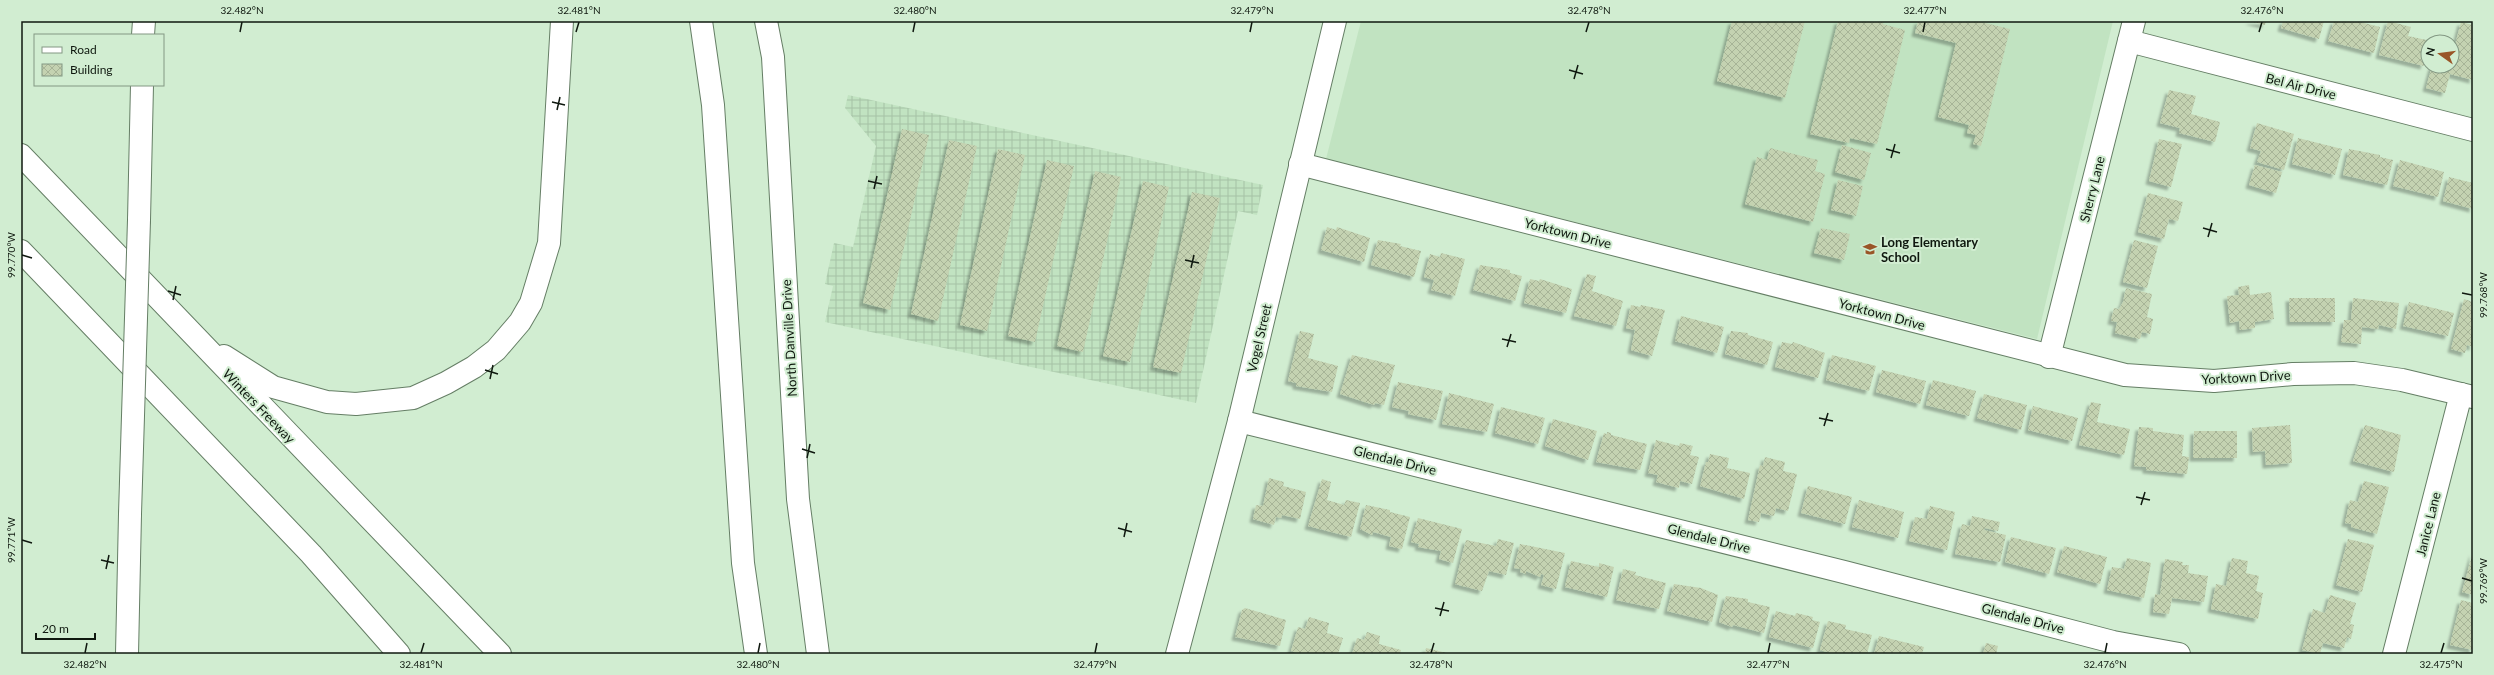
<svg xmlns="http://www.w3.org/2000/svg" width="2494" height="675" viewBox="0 0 2494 675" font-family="Lato,sans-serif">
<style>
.built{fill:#c1e3c1}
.industrial{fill:url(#industrial-grid)}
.building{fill:url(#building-cross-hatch);filter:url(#shadow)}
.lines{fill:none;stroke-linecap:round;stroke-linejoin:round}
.minor-casing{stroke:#657e65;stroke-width:24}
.major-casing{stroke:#657e65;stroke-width:24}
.highway-casing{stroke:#657e65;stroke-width:24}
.minor{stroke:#fff;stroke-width:22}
.major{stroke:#fff;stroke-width:22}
.highway{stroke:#fff;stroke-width:22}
.highway-bridge-casing{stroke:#657e65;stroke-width:24;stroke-linecap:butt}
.highway-bridge{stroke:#fff;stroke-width:22}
.ticks{fill:none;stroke:#0f180f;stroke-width:1.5}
.labels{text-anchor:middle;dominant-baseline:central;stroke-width:4;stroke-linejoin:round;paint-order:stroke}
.street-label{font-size:13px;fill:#0f180f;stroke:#d1edd1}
.poi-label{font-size:13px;font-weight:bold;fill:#0f180f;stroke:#d1edd1;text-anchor:start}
.neatline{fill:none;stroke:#0f180f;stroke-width:1.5}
.ticks-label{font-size:10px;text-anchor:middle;fill:#0f180f}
</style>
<defs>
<pattern id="industrial-grid" width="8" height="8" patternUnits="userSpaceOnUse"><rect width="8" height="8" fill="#c1e3c1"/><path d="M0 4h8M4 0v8" fill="none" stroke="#a5c2a5"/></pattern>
<pattern id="building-cross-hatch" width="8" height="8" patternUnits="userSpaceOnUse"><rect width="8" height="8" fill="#c4d2b1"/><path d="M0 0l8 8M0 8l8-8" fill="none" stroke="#a7b497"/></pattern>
<filter id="shadow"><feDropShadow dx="-3.5" dy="3.5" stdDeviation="1" flood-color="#0004"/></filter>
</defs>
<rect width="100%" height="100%" fill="#d1edd1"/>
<path class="built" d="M1361,21H2113L2037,339L1326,159Z"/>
<path class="industrial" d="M848,95L1263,185L1257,215L1238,211L1196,403L825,322L833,286L825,284L834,243L853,247L876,146L845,108Z"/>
<g class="building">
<path d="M1732,21H1805L1785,98L1717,81Z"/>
<path d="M1838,21H1884L1883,24L1905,30L1877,144L1850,138L1849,143L1810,134Z"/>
<path d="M1918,21H1977L2010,29L1981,146L1973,144L1976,135L1967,133L1969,125L1938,117L1956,43L1915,33Z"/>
<path d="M2248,21H2266L2265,25Z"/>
<path d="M2283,21H2324L2319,39L2281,28Z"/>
<path d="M2334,21H2356L2380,27L2374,53L2328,41Z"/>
<path d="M2388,21L2411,27L2408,36L2431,41L2428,42L2424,66L2379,55Z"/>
<path d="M2461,22L2473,25V80L2450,74L2445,93L2426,88L2432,66H2452V44L2455,45Z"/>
<path d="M2169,90L2196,96L2191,114L2220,122L2215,142L2179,133L2180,128L2160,123Z"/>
<path d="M2257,123L2294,134L2284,170L2257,162L2261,151L2250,148Z"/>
<path d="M902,129L929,135L890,310L863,303Z"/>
<path d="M2298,138L2342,149L2335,175L2292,164Z"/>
<path d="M2159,139L2182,144L2171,187L2149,181Z"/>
<path d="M949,140L977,146L938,321L911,314Z"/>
<path d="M1842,145L1871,153L1864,180L1835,172Z"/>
<path d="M1770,148L1818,160L1815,171L1825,174L1813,222L1745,204L1757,157L1767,160Z"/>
<path d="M998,149L1025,155L987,331L960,325Z"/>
<path d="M2349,149L2380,155V157L2393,160L2387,185L2343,175Z"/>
<path d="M1047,160L1074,166L1035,342L1008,336Z"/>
<path d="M2400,160L2444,172L2438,197L2393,186Z"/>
<path d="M2255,165L2282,172L2276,193L2249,185Z"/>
<path d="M1095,171L1121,177L1083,352L1057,346Z"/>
<path d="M2449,177L2473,183V209L2443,201Z"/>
<path d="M1838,180L1863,186L1856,216L1831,210Z"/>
<path d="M1143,181L1169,187L1130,362L1103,356Z"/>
<path d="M1192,192L1220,198L1181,373L1153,367Z"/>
<path d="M2148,193L2183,202L2178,221L2169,219L2164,239L2138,232Z"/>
<path d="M1327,227L1336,230L1337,227L1370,238L1364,262L1321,250Z"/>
<path d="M1821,228L1850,234L1844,260L1814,253Z"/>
<path d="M1378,240L1401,244L1400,246L1421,251L1414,277L1371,265Z"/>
<path d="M2134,240L2158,246L2147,288L2123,282Z"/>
<path d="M1441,253L1465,259L1455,296L1431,290L1434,280L1424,277L1430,254L1440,257Z"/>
<path d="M1480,265L1510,270V273L1522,276L1515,301L1473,290Z"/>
<path d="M1587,274L1596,276L1592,291L1623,301L1616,326L1574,316Z"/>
<path d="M1530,279L1539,281L1540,279L1572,289L1566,313L1524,303Z"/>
<path d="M2249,285L2250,295L2271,292L2274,319L2255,322V328L2240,330L2239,321L2230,323L2227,296L2239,295L2238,287Z"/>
<path d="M2126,288L2152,294L2147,317L2153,319L2150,334L2142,332L2140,339L2115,333L2117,322L2111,321L2114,308L2119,309L2123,302Z"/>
<path d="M2289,298H2335V322H2290Z"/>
<path d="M2353,298L2399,303L2396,329L2379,325L2378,329L2362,327L2361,344L2341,342L2344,320H2351Z"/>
<path d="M2464,299L2473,302V347L2467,345L2465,353L2451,349Z"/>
<path d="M2409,302L2454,313L2448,336L2403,326Z"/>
<path d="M1631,305L1640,307L1641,305L1665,310L1652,356L1631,350L1635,330L1626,328Z"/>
<path d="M1681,316L1724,327L1717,353L1675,341Z"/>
<path d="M1300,331L1314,334L1308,358L1338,366L1332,392L1296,386V383L1288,381Z"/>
<path d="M1731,331L1748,333V335L1773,342L1767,365L1725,354Z"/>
<path d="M1782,342L1792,344L1793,342L1825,353L1818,378L1775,367Z"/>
<path d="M1352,355L1395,365L1384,405L1375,403L1374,405L1340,394Z"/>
<path d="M1832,355L1876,366L1869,391L1826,380Z"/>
<path d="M1882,370L1926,381L1920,404L1876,392Z"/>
<path d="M1933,380L1976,391L1969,416L1926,405Z"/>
<path d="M1398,382L1443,391L1436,420L1408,414L1409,411L1392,407Z"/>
<path d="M1449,393L1494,404L1487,432L1442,424Z"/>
<path d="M1984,394L2027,405L2021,430L1977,418Z"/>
<path d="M2091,402L2101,404L2097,422L2130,429L2124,455L2079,445Z"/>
<path d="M2033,406L2078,418L2072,441L2028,430Z"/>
<path d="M1501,407L1545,418L1538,444L1495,433Z"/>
<path d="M1553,419L1597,431L1588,460L1545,446Z"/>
<path d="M2290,425L2292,463L2266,465L2265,451L2253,452L2252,428Z"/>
<path d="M2365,425L2401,435L2394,472L2353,461Z"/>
<path d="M2139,427L2153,428V431L2184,435L2182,456L2189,457L2187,474L2146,470V467L2134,466Z"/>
<path d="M2194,431H2237V458H2193Z"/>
<path d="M1607,432L1611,433V435L1647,444L1640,470L1596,462L1604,433L1607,434Z"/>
<path d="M1656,440L1679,446L1680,443L1693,446L1690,455L1699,457L1692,484L1680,481L1679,488L1656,482L1658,475L1648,473Z"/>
<path d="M1710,454L1729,458L1727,468L1750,473L1744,499L1700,486L1706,462H1708Z"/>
<path d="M1765,457L1785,462L1783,471L1797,474L1788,511L1776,508L1774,516L1761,513L1759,522L1748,520L1760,465L1763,466Z"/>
<path d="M1269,478L1284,482L1283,486L1306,492L1300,519L1282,515L1281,518L1276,517L1274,525L1253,519L1256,505L1263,506Z"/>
<path d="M1322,479L1331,482L1327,500L1344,505L1346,500L1360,503L1351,537L1308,526Z"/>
<path d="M2364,481L2389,487L2377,534L2351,527V524L2345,523L2350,500L2358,502Z"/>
<path d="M1808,486L1852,497L1845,524L1801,513Z"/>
<path d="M1859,500L1904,512L1898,538L1852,527Z"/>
<path d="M1366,505L1390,510V512L1410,517L1402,549L1389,546L1391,537L1373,532L1372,535L1360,529Z"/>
<path d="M1930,506L1955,512L1947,550L1909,541L1915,517L1927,519Z"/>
<path d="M1972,516L2000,522L1998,531L1985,528L1984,530L2006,535L2000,562L1955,554L1962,524L1970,526Z"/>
<path d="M1418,518L1462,529L1453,563L1439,559L1441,551L1418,547L1419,544L1411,542Z"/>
<path d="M2011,537L2056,548L2049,574L2005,562Z"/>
<path d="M1498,539L1514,543L1506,575L1489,571L1482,591L1455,584L1466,540L1496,546Z"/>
<path d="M2348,539L2374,545L2362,592L2336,585Z"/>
<path d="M1520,544L1565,553L1556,589L1541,585L1544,575L1541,574L1540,577L1526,571V574L1520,572L1521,569L1514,568Z"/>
<path d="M2064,546L2107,557L2100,584L2057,572Z"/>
<path d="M2473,552V595L2462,592Z"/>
<path d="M2127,558L2151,563L2144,598L2107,590L2112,567L2124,569Z"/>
<path d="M2232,558L2248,561L2246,573L2259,576L2256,591L2263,593L2258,619L2211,609L2216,584L2226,586Z"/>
<path d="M2165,559L2183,562L2182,565H2189L2188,573L2208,576L2204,602L2172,598L2169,614L2153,612L2155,594L2160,595Z"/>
<path d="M1571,561L1599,567V563L1614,567L1607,597L1565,587Z"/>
<path d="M1623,569L1636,572L1635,575L1666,583L1659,609L1616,600Z"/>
<path d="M1674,584L1701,588L1718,595L1712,622L1667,611Z"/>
<path d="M2330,595L2356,603L2350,624L2354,625L2351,639L2347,637L2344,648L2323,643L2320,654L2302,650L2313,609L2325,613Z"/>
<path d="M1726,596L1748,599V602L1770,607L1764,633L1733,625L1732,627L1719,622Z"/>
<path d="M2461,600L2473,603V650L2450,645Z"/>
<path d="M1245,608L1286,620L1280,646L1235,637L1242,610Z"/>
<path d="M1776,611L1795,616L1796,613L1813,617L1812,620L1820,622L1813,648L1769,637Z"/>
<path d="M1309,617L1329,623L1327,633L1343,638L1338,654H1300L1291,651L1298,627L1305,629Z"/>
<path d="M1828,621L1846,625L1845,629L1872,635L1867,654H1835L1820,650Z"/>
<path d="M1367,632L1380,636L1379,644L1401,650L1400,654H1352L1357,638L1364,640Z"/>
<path d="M1879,636L1924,647L1922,654H1874Z"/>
<path d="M1986,643L1998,646L1996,654H1983Z"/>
<path d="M1426,648L1447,653V654H1425Z"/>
</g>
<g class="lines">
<defs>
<g id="minor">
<path d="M2129,41L2473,130"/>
<path d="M1300,164L2125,375L2214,381L2293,374L2354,373L2402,380L2473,397"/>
<path d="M2049,357L2134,21"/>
<path d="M1239,421L1844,572L2113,642L2179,654"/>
<path d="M1177,654L1239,421L1335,21"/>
<path d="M2394,654L2461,394"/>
</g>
<path id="major" d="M766,21L773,57L798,499L818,654"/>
<g id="highway">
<path d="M701,21L713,105L743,563L756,654"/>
<path d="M143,35L144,21"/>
<path d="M21,155L500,654"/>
<path d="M139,220L142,85"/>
<path d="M21,251L311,554L399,654"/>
<path d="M224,356L273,387L327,402L356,404L413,398L446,383L474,367L496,350L520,322L531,303L549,243L562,21"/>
<path d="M127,654L130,514"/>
</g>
</defs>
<use href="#minor" class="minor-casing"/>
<use href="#major" class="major-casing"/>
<use href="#highway" class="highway-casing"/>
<use href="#minor" class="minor"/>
<use href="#major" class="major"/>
<use href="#highway" class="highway"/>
<defs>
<path id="highway-bridge" d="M130,514L139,220"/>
</defs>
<use href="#highway-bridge" class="highway-bridge-casing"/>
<use href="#highway-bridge" class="highway-bridge"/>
</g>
<path class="ticks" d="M240,32L242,22M576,32L579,22M913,32L915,22M1250,32L1252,22M1586,32L1589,22M1923,32L1925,22M2259,32L2262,22M1569,70L1583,74M1574,79L1578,65M552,102L565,105M557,110L560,97M1886,149L1900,153M1891,158L1895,144M868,181L882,184M874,189L877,176M2203,228L2217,232M2208,237L2212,223M22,255L32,258M1185,260L1199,263M1191,268L1194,255M168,291L181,295M2462,293L2472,295M173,300L176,286M1502,339L1516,342M1507,347L1511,334M485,370L498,374M490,379L493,365M1819,418L1833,421M1824,426L1828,413M802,449L815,453M807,458L810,444M2136,497L2150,500M2141,505L2145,492M1118,528L1132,532M1124,537L1127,523M22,540L32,543M101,560L114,563M106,569L109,555M2462,578L2472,581M1435,608L1449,611M1440,616L1444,602M85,653L87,643M421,653L424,643M758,653L760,643M1095,653L1097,643M1431,653L1434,643M1768,653L1770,643M2105,653L2107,643M2441,653L2444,643"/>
<defs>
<symbol id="school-bare" viewBox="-9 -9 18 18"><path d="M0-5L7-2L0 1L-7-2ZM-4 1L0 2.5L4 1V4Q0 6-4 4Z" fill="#995527" stroke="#d1edd1" stroke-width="2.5" paint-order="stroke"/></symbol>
</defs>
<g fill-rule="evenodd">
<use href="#school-bare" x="1860" y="239" width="20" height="20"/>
</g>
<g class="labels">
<g class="street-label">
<text transform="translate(2301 86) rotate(14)">Bel Air Drive</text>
<text transform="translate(2092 189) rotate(-76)">Sherry Lane</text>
<text transform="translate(1568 233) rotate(14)">Yorktown Drive</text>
<text transform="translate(1882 314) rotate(15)">Yorktown Drive</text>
<text transform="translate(789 338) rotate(-93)">North Danville Drive</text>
<text transform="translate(1259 338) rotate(-77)">Vogel Street</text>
<text transform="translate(2246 377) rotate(-3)">Yorktown Drive</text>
<text transform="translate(259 406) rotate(46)">Winters Freeway</text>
<text transform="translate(1395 460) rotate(14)">Glendale Drive</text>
<text transform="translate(2428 524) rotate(-76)">Janice Lane</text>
<text transform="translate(1709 538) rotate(14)">Glendale Drive</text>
<text transform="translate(2023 618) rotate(15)">Glendale Drive</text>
</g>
<g class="poi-label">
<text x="1881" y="242">Long Elementary<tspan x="1881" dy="15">School</tspan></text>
</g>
</g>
<rect width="2494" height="675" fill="none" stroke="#d1edd1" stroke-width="44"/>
<rect x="34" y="34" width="130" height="52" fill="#d1edd1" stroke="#839883"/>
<rect x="42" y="47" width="20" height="6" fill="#ffffff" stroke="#839883"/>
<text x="70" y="54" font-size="12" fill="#0f180f">Road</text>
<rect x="42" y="64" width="20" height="12" fill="url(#building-cross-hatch)" stroke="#839883"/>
<text x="70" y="74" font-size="12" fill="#0f180f">Building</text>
<g transform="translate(2440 54) rotate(284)"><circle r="19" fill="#d1edd1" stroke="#839883"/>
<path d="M0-3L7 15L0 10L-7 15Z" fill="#995527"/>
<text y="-6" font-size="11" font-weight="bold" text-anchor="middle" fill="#0f180f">N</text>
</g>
<path d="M36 633v6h59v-6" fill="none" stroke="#0f180f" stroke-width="2"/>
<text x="42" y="633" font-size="12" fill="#0f180f" stroke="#d1edd1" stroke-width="3" paint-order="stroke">20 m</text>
<rect x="22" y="22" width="2450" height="631" class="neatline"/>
<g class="ticks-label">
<text x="242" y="14">32.482°N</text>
<text x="579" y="14">32.481°N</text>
<text x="915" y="14">32.480°N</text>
<text x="1252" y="14">32.479°N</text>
<text x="1589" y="14">32.478°N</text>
<text x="1925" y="14">32.477°N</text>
<text x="2262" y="14">32.476°N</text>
<text transform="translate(11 255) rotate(-90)" y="4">99.770°W</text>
<text transform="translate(2483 295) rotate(-90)" y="4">99.768°W</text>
<text transform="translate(11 540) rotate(-90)" y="4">99.771°W</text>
<text transform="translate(2483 581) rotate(-90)" y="4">99.769°W</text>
<text x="85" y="668">32.482°N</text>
<text x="421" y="668">32.481°N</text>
<text x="758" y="668">32.480°N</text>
<text x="1095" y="668">32.479°N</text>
<text x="1431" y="668">32.478°N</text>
<text x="1768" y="668">32.477°N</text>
<text x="2105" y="668">32.476°N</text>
<text x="2441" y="668">32.475°N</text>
</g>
</svg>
